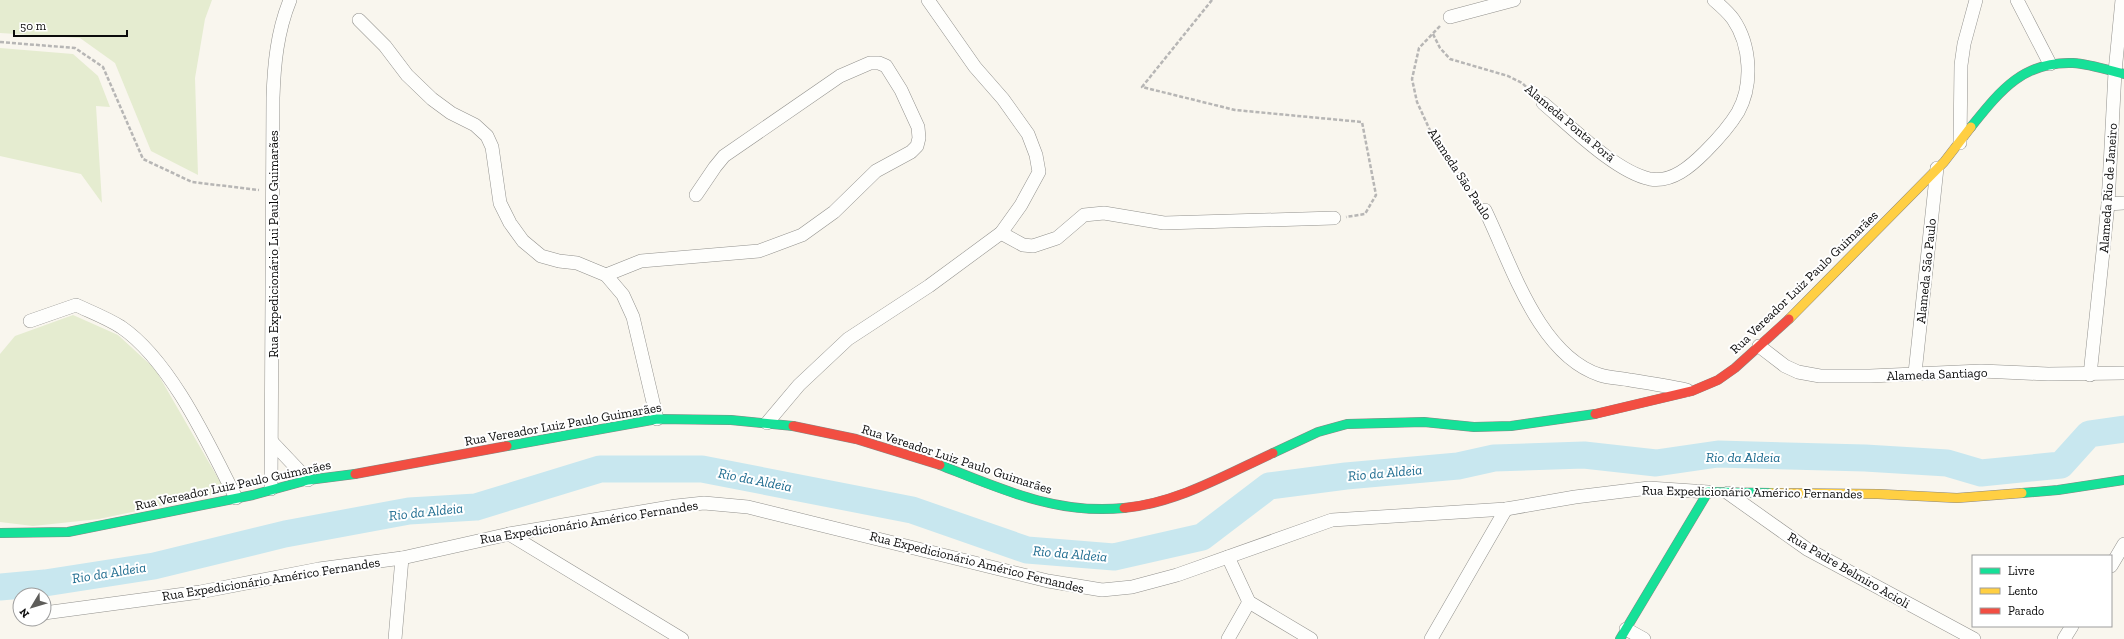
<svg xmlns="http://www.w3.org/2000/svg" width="2124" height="639" viewBox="0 0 2124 639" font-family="'Zilla Slab',serif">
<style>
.green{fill:#e5ecd0}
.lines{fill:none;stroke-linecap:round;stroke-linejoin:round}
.river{stroke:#c8e7ef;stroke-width:27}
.street-casing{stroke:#92918d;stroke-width:14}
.fast-casing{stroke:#898784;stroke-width:10}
.slow-casing{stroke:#898784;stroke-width:10}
.jam-casing{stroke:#898784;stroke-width:10}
.path{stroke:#b7b6b5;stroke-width:2.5;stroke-dasharray:4 2;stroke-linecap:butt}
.street{stroke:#fefefc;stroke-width:13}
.fast{stroke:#16e098;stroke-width:9}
.slow{stroke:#ffcf43;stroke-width:9}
.jam{stroke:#f24e42;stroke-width:9}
.labels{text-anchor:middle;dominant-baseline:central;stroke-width:4;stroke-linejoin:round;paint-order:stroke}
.street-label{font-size:13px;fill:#0b0b0b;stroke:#fff}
.water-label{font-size:14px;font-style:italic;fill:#206d90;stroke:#fff}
</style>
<rect width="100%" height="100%" fill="#f9f6ee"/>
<g class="green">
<path d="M0,0H212L205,19L195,78L198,175L151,151L115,63L80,38L0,33Z"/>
<path d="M0,48L73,54L98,76L110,107L96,106L102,203L81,174L0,156Z"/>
<path d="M73,315L118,335L155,369L226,492L99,519L33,526L0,522V354L15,336Z"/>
</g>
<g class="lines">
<path class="river" d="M0,587L45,583L154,566L285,534L409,511L476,507L600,469H702L912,510L1027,550L1114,557L1202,537L1269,486L1346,476L1458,466L1494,458L1584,455L1656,463L1718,454L1865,458L1947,463L1981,473L2061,465L2089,434L2124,429"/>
<defs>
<g id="street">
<path d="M2017,0L2050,64"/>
<path d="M1450,17L1514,0"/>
<path d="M359,20L385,46L407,75L432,99L451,113L475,125L487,136L492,147L500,203L510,223L523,241L541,256L559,261L577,263L606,275L623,295L633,317L657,419"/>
<path d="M1543,103C1570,126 1616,172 1650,179C1672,183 1691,166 1705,152C1717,140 1729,127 1738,112C1753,85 1751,45 1733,19C1728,12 1721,6 1714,0"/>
<path d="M1960,143L1961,65L1964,44L1976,0"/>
<path d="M2108,204L2124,203"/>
<path d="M1485,210C1511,263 1538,355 1600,375C1609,378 1620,378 1630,380C1649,383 1668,386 1687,390"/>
<path d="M1001,233L1023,245L1033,246L1057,238L1084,215L1104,213L1164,223L1334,218"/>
<path d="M606,275L641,261L759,251L802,235L834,212L876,171L911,152L917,146L919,138L918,127L901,90L886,66L879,63H870L840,76L724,156L715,167L696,195"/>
<path d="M30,321L76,305C91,312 107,318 121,327C171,361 209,445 236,498"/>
<path d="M1759,346L1785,366L1798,372L1820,376H1870L1981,371L2048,374L2124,373"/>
<path d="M1915,373L1937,168"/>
<path d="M2090,375L2108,204L2115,72L2122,0"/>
<path d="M767,423L799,385L848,339L929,286L1001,233L1021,205L1039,172L1036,155L1028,134L1003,99L975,67L928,0"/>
<path d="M272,442L308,480"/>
<path d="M271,489L273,98C274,65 277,32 290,0"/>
<path d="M1728,493L1807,549L1974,639"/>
<path d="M509,534L682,639"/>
<path d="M1228,557L1249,602L1311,639"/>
<path d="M2111,566L2124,544"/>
<path d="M44,613L200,592L319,569L402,558L509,534L676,506L704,503L748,507L1048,581L1102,590L1132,587L1177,575L1332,520L1506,509L1575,497L1649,488L1708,492"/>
<path d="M1626,629L1644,639"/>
<path d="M395,639L402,558"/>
<path d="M1228,639L1249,602"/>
<path d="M1431,639L1506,509"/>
<path d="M2064,639L2072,626"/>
</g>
<g id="fast">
<path d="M1971,127C2000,91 2023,61 2073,63C2089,64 2108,70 2124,74"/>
<path d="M507,446L657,419L731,420L793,426"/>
<path d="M1273,453L1318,432L1347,424L1424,422L1474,427L1511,426L1595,414"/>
<path d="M940,465C1001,489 1057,515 1124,508"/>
<path d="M2022,493L2058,490L2124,480"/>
<path d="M0,533L68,532L253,495L308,480L355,474"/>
<path d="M1620,639L1708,492L1771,493"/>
</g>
<g id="slow">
<path d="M1789,319L1944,162L1971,127"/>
<path d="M1771,493L1878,494L1957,498L2022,493"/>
</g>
<g id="jam">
<path d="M1595,414L1692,391L1718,380L1735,368L1789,319"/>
<path d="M793,426L856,439L940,465"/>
<path d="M355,474L507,446"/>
<path d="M1124,508C1177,503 1225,475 1273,453"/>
</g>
</defs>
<use href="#street" class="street-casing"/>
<use href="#fast" class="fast-casing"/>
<use href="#slow" class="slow-casing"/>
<use href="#jam" class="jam-casing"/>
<g class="path">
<path d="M1212,0L1142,87L1235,110L1362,122L1376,195L1365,214L1346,217"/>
<path d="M1440,26L1419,48L1412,79L1417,102L1434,139L1478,199"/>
<path d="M1433,34L1440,48L1450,59L1508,76L1522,83L1534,94"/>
<path d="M0,42L75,48L103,67L143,159L192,182L259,190"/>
</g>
<use href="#street" class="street"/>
<use href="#fast" class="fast"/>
<use href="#slow" class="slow"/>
<use href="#jam" class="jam"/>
</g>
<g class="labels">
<g class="street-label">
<text transform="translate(1570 123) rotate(40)">Alameda Ponta Porã</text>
<text transform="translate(1460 174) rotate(57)">Alameda São Paulo</text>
<text transform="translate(2108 188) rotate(-86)">Alameda Rio de Janeiro</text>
<text transform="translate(273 244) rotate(-90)">Rua Expedicionário Lui Paulo Guimarães</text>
<text transform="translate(1926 271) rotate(-84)">Alameda São Paulo</text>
<text transform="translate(1804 282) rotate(-44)">Rua Vereador Luiz Paulo Guimarães</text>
<text transform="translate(1937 374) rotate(-2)">Alameda Santiago</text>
<text transform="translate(563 424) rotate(-10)">Rua Vereador Luiz Paulo Guimarães</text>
<text transform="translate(957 459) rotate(18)">Rua Vereador Luiz Paulo Guimarães</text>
<text transform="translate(233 485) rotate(-12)">Rua Vereador Luiz Paulo Guimarães</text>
<text transform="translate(1752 492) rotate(1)">Rua Expedicionário Américo Fernandes</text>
<text transform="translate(589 522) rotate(-9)">Rua Expedicionário Américo Fernandes</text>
<text transform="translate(977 562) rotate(14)">Rua Expedicionário Américo Fernandes</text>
<text transform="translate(1849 570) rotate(30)">Rua Padre Belmiro Acioli</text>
<text transform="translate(271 579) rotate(-9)">Rua Expedicionário Américo Fernandes</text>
</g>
<g class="water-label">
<text x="1743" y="457">Rio da Aldeia</text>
<text transform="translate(1385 473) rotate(-5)">Rio da Aldeia</text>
<text transform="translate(755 480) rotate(11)">Rio da Aldeia</text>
<text transform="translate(426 512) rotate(-6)">Rio da Aldeia</text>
<text transform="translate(1070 554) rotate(5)">Rio da Aldeia</text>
<text transform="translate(109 573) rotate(-9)">Rio da Aldeia</text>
</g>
</g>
<rect x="1972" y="555" width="140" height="72" fill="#ffffff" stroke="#9d9d9d"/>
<rect x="1980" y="568" width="20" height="6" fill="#16e098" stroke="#9d9d9d"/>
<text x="2008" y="575" font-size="12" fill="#0b0b0b">Livre</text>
<rect x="1980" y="588" width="20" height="6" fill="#ffcf43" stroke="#9d9d9d"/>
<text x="2008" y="595" font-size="12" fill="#0b0b0b">Lento</text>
<rect x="1980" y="608" width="20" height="6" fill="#f24e42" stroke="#9d9d9d"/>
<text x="2008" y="615" font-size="12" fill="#0b0b0b">Parado</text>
<g transform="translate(32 607) rotate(232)"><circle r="19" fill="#ffffff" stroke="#9d9d9d"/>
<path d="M0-3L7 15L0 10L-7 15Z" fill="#5e5d5a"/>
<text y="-6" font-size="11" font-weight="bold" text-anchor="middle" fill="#0b0b0b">N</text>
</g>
<path d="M14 30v6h113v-6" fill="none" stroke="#0b0b0b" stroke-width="2"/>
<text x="20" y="30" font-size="12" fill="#0b0b0b" stroke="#ffffff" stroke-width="3" paint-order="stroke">50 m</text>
</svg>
